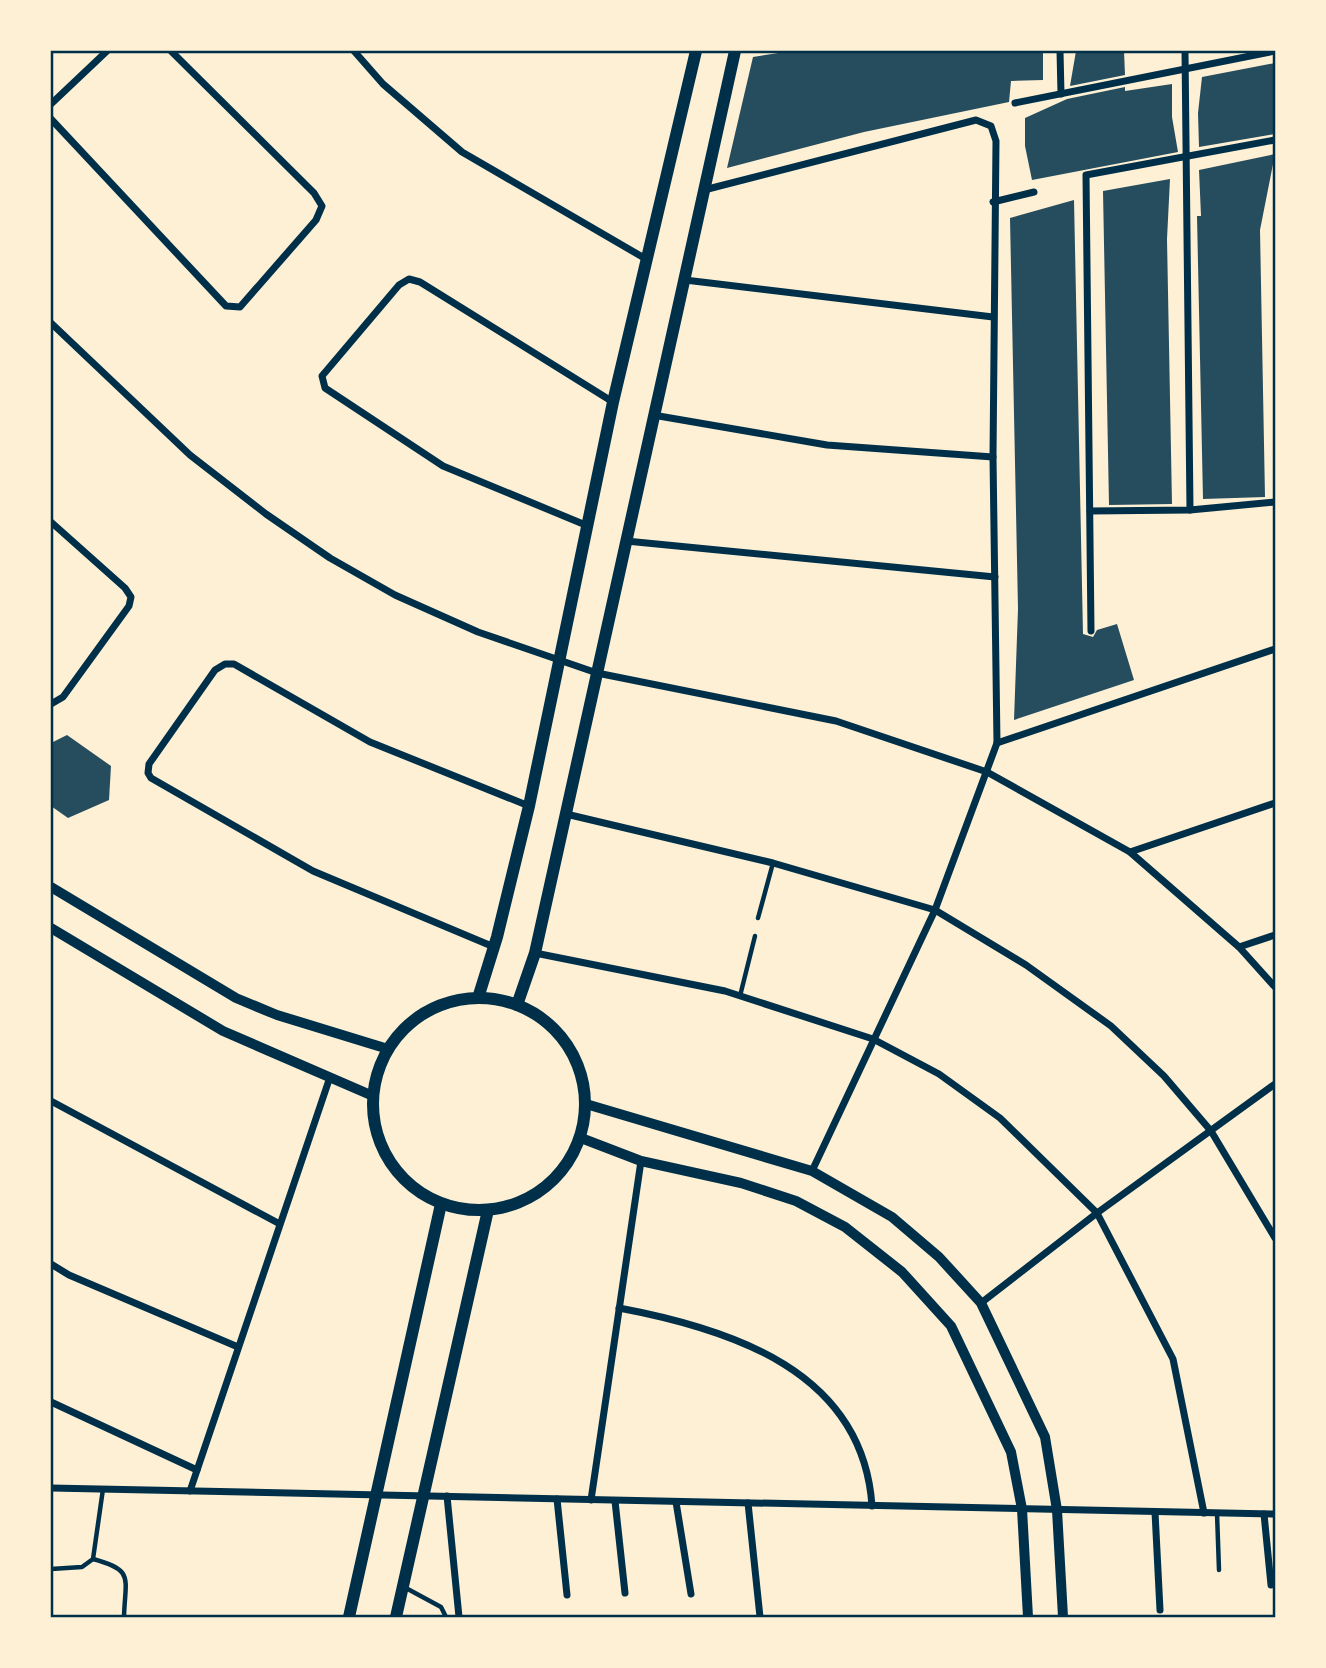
<svg xmlns="http://www.w3.org/2000/svg" width="1326" height="1668" viewBox="0 0 1326 1668" font-family="Rubik,sans-serif">
<style>
.building{fill:#264d5e}
.lines{fill:none;stroke-linecap:round;stroke-linejoin:round}
.service{stroke:#003049;stroke-width:4.5}
.minor{stroke:#003049;stroke-width:7}
.tertiary{stroke:#003049;stroke-width:10}
.secondary{stroke:#003049;stroke-width:12}
.neatline{fill:none;stroke:#003049;stroke-width:2.5}
</style>
<rect width="100%" height="100%" fill="#fdf0d5"/>
<g class="building">
<path d="M791,51H1043V80L1011,81L1009,102L864,132L727,168L753,57Z"/>
<path d="M1076,51H1124L1125,75L1070,86Z"/>
<path d="M1275,63V134L1199,147L1198,113L1202,77Z"/>
<path d="M1172,84V117L1178,152L1032,180L1025,146V118L1067,99L1125,87V91Z"/>
<path d="M1275,154L1260,230L1265,497L1203,499L1197,216H1201L1199,170Z"/>
<path d="M1170,179L1167,239L1172,504L1109,505L1103,191Z"/>
<path d="M1074,200L1083,634L1093,637L1097,630L1117,624L1134,680L1014,720L1018,609L1010,218Z"/>
<path d="M67,735L111,766L109,800L68,818L51,806V743Z"/>
</g>
<g class="lines">
<g class="service">
<path d="M758,918L773,863"/>
<path d="M740,996L755,936"/>
<path d="M1217,1513L1219,1570"/>
<path d="M93,1559C135,1570 125,1578 124,1617"/>
<path d="M51,1569L82,1567L93,1559L103,1489"/>
<path d="M404,1587L441,1607L446,1617"/>
</g>
<g class="minor">
<path d="M354,51L383,84L462,152L646,259"/>
<path d="M1060,51L1061,94"/>
<path d="M1185,51L1190,510"/>
<path d="M1015,103L1275,51"/>
<path d="M51,104L107,51"/>
<path d="M51,119L226,306L240,307L316,220L322,206L314,193L171,51"/>
<path d="M704,190L976,120L991,126L996,141L993,457L997,743L935,910L812,1171"/>
<path d="M993,202L1034,192"/>
<path d="M685,280L993,317"/>
<path d="M51,323L190,455L266,514L330,558L395,595L478,632L597,673L836,721L987,772L1130,852L1239,947L1275,987"/>
<path d="M653,415L827,445L993,457"/>
<path d="M1090,511L1190,510L1275,502"/>
<path d="M51,522L125,588L131,597L129,606L63,697L51,704"/>
<path d="M588,526L443,466L325,388L322,376L399,285L409,279L420,282L613,402"/>
<path d="M626,541L995,577"/>
<path d="M1091,631L1086,175L1275,140"/>
<path d="M997,743L1275,649"/>
<path d="M566,814L773,863L935,910L1026,965L1111,1026L1164,1076L1211,1131L1275,1238"/>
<path d="M1130,852L1275,803"/>
<path d="M494,947L313,871L151,778L148,773L149,764L215,670L225,664H234L370,742L529,806"/>
<path d="M1239,947L1275,935"/>
<path d="M535,953L725,991L873,1039L939,1074L1000,1118L1097,1213L1173,1359L1204,1513"/>
<path d="M51,1101L278,1223"/>
<path d="M51,1264L69,1275L238,1347"/>
<path d="M981,1303L1097,1213L1275,1084"/>
<path d="M619,1308C731,1329 863,1371 872,1506"/>
<path d="M51,1402L197,1470"/>
<path d="M51,1488L1275,1514"/>
<path d="M190,1491L330,1077"/>
<path d="M447,1496L459,1617"/>
<path d="M557,1499L567,1595"/>
<path d="M591,1500L641,1161"/>
<path d="M615,1501L625,1593"/>
<path d="M676,1502L691,1594"/>
<path d="M748,1503L760,1617"/>
<path d="M1155,1512L1160,1610"/>
<path d="M1264,1514L1271,1585"/>
</g>
<g class="tertiary">
<path d="M51,887L236,998L277,1015L388,1049"/>
<path d="M51,928L223,1031L373,1096"/>
<path d="M586,1104L812,1171L892,1217L939,1257L981,1303L1045,1437L1057,1510L1063,1617"/>
<path d="M581,1138L641,1161L741,1183L796,1201L845,1227L902,1272L951,1326L1011,1452L1022,1509L1028,1617"/>
</g>
<g class="secondary">
<circle cx="479" cy="1104" r="106"/>
<path d="M478,998L497,937L529,806L613,402L696,51"/>
<path d="M517,1005L535,953L735,51"/>
<path d="M349,1617L441,1204"/>
<path d="M396,1617L488,1210"/>
</g>
</g>
<rect width="1326" height="1668" fill="none" stroke="#fdf0d5" stroke-width="105"/>
<rect x="52" y="52" width="1222" height="1564" class="neatline"/>
</svg>
